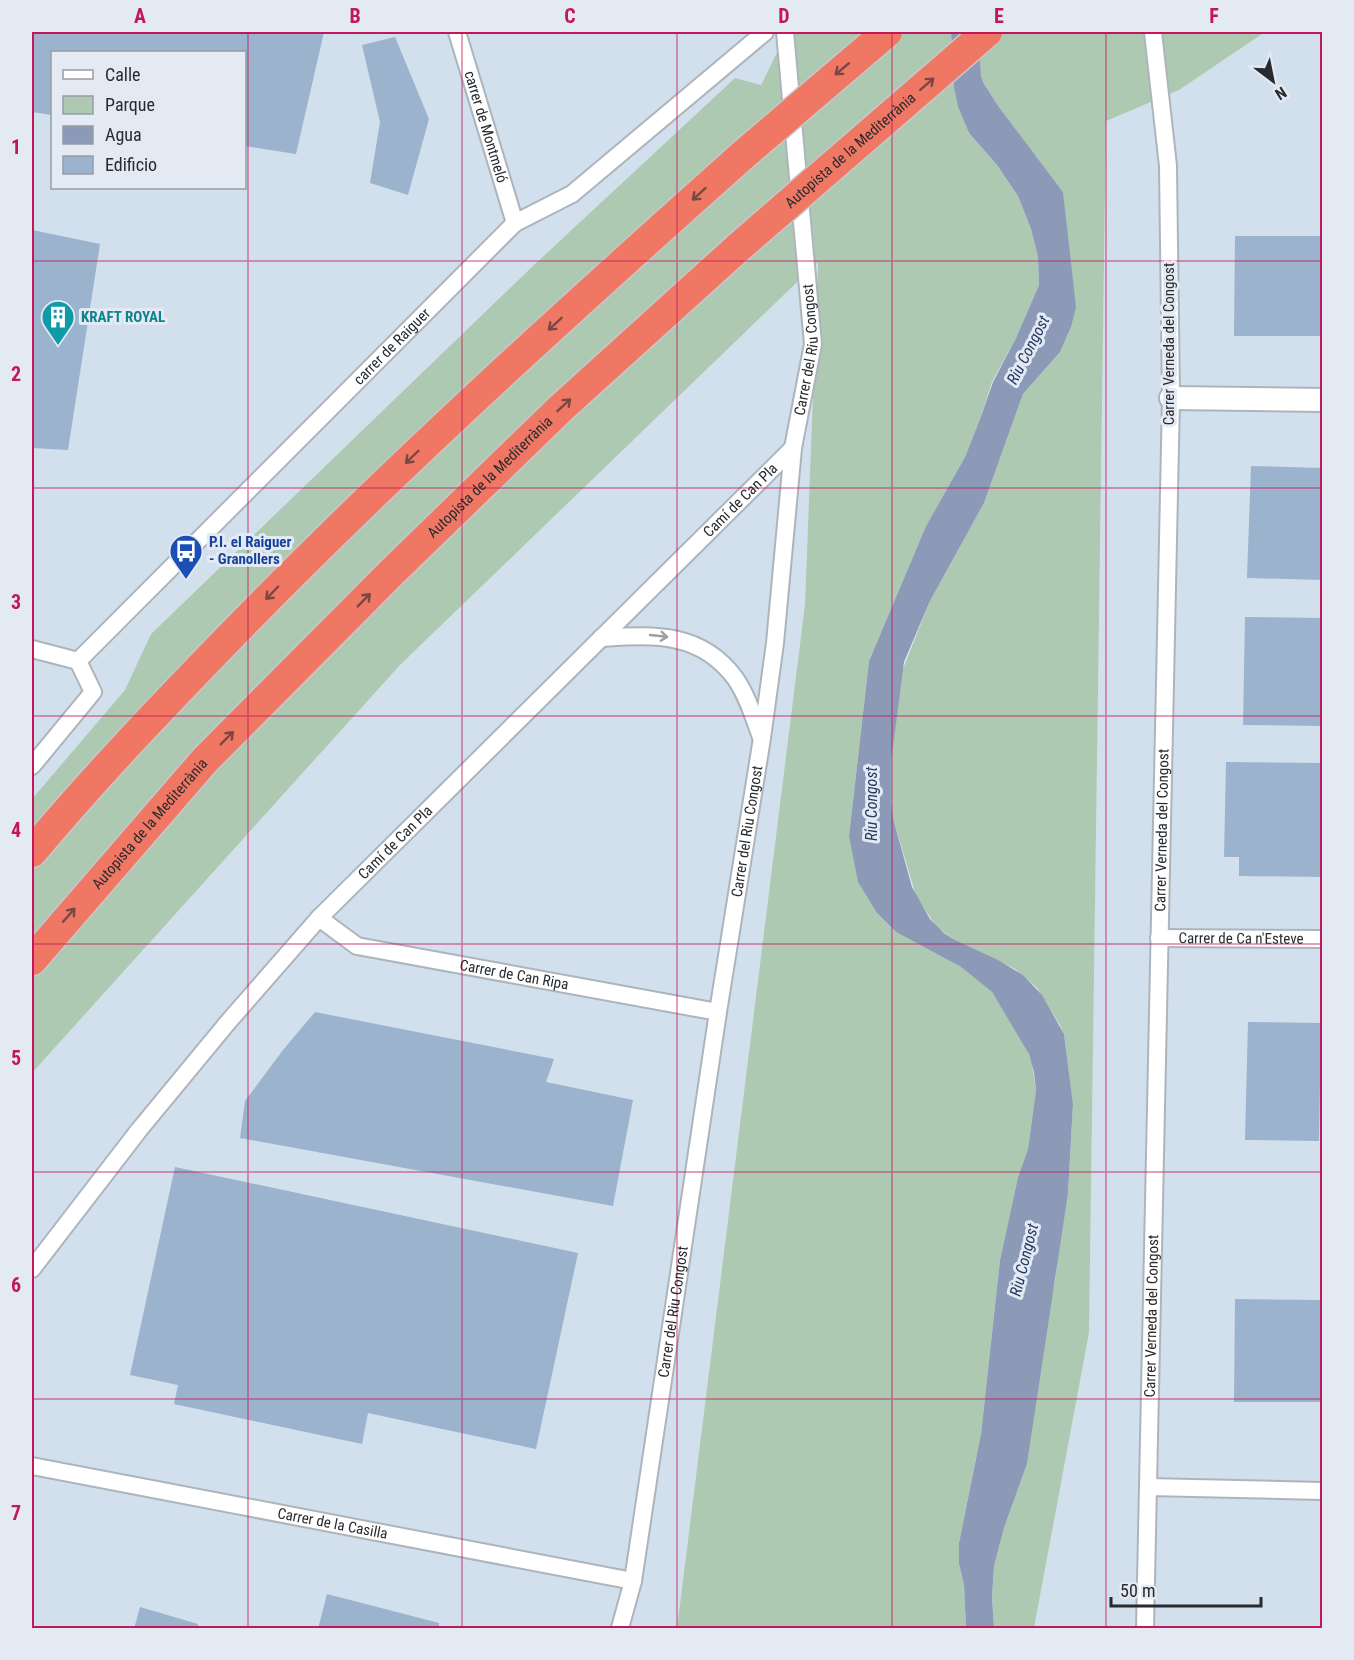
<svg xmlns="http://www.w3.org/2000/svg" width="1354" height="1660" viewBox="0 0 1354 1660" font-family="'Roboto Condensed',sans-serif">
<style>
.built{fill:#d2dfed;fill-rule:evenodd}
.green{fill:#aec9b2}
.water{fill:#8c9ab7}
.building{fill:#9bb3cd}
.lines{fill:none;stroke-linecap:round;stroke-linejoin:round}
.street-casing{stroke:#adb5bc;stroke-width:20}
.secondary-casing{stroke:#adb5bc;stroke-width:26}
.highway-casing{stroke:#c7c8c9;stroke-width:33}
.street{stroke:#fff;stroke-width:16}
.secondary{stroke:#fff;stroke-width:22}
.highway{stroke:#ef7763;stroke-width:30}
.highway-bridge-casing{stroke:#c7c8c9;stroke-width:33;stroke-linecap:butt}
.highway-bridge{stroke:#ef7763;stroke-width:30}
.oneway{stroke:#784943}
.oneway2{stroke:#9e9fa1}
.grid{fill:none;stroke:#c2185b;stroke-width:1.5;stroke-opacity:0.55}
.labels{text-anchor:middle;dominant-baseline:central;stroke-width:6;stroke-linejoin:round;paint-order:stroke}
.street-label{font-size:15px;fill:#282a2e;stroke:#e3eaf3}
.culture-label{font-size:15px;font-weight:bold;fill:#0d838f;stroke:#e3eaf3;text-anchor:start}
.transit-label{font-size:15px;font-weight:bold;fill:#164399;stroke:#e3eaf3;text-anchor:start}
.water-label{font-size:16px;font-style:italic;fill:#263862;stroke:#e3eaf3}
.neatline{fill:none;stroke:#c2185b;stroke-width:2}
.grid-label{font-size:20px;text-anchor:middle;font-weight:bold;fill:#c2185b}
</style>
<rect width="100%" height="100%" fill="#e3eaf3"/>
<g class="built">
<path d="M32,32H787L761,85L735,78L535,264L151,634L126,690L32,799ZM52,52H244V188H52Z"/>
<path d="M1265,32H1322V1628H1034L1089,1333L1106,120L1179,90Z"/>
<path d="M818,262L805,604L677,1628H32V1073L400,665Z"/>
</g>
<g class="green">
<path d="M787,32H951L954,88L958,107L969,133L997,165L1018,196L1031,229L1038,257L1039,285L1016,338L992,382L980,419L965,457L926,526L869,661L849,836L877,913L896,932L961,967L992,992L1026,1046L1032,1063L1036,1090L1028,1149L1018,1177L1000,1260L981,1434L959,1543V1564L964,1585L966,1628H677L805,604L818,262L400,665L32,1073V799L125,690L151,634L535,264L735,78L761,85Z"/>
<path d="M979,32H1265L1179,90L1106,121L1089,1333L1034,1628H994L992,1597L994,1566L1004,1528L1027,1464L1049,1308L1055,1281L1062,1220L1068,1193L1073,1104L1064,1034L1060,1025L1037,988L1015,969L953,939L936,926L916,896L894,822L890,792L891,762L902,671L930,601L984,503L1023,394L1060,352L1071,327L1063,192L999,107L984,84L981,76Z"/>
</g>
<path class="water" d="M951,32H979L981,76L984,84L999,107L1063,192L1076,307L1071,327L1060,352L1023,394L984,503L930,601L904,662L891,762V802L894,822L912,887L930,919L944,933L953,939L998,960L1023,975L1042,995L1064,1034L1073,1104L1068,1193L1027,1464L1004,1528L994,1566L992,1597L994,1628H966L964,1585L959,1564V1543L981,1434L1000,1260L1018,1177L1028,1149L1036,1090L1034,1072L1029,1054L992,992L961,967L896,932L877,913L858,882L849,836L869,661L926,526L965,457L980,419L993,382L1016,338L1039,285L1038,257L1031,229L1018,196L997,165L969,133L958,107L954,88Z"/>
<g class="building">
<path d="M32,32H324L296,154L244,146V52H52V115L32,112Z"/>
<path d="M395,37L429,119L408,195L370,183L380,122L362,45Z"/>
<path d="M32,230L100,244L68,450L32,448Z"/>
<path d="M1235,236H1323V336H1234Z"/>
<path d="M1251,466L1323,468V580L1247,578Z"/>
<path d="M1245,617L1323,618V726L1243,725Z"/>
<path d="M1226,762L1323,763V877L1239,876V857H1224Z"/>
<path d="M315,1012L554,1059L546,1082L633,1100L613,1206L240,1138L245,1101L283,1050Z"/>
<path d="M1248,1022L1321,1023L1319,1141L1245,1140Z"/>
<path d="M175,1167L578,1253L536,1449L368,1413L362,1444L174,1404L178,1385L130,1375Z"/>
<path d="M1235,1299L1323,1300V1402H1234Z"/>
<path d="M327,1594L439,1623V1629H318Z"/>
<path d="M140,1607L198,1624L197,1629H134Z"/>
</g>
<g class="lines">
<defs>
<g id="street">
<path id="s1" d="M457,32L515,223"/>
<path d="M601,638C653,635 700,631 735,678C747,695 754,718 761,737"/>
<path id="s2" d="M32,649L78,661L515,223L572,194L765,32"/>
<path d="M32,766L93,692L78,661"/>
<path id="s3" d="M319,918L357,946L718,1012"/>
<path id="s4" d="M1159,938L1322,939"/>
<path id="s5" d="M32,1269L139,1130L229,1021L319,918L793,448"/>
<path id="s6" d="M32,1466L633,1581"/>
<path d="M1148,1487L1322,1491"/>
<path id="s7" d="M620,1628L633,1581L718,1012L762,738L775,643L793,448L813,344L785,32"/>
<path id="s8" d="M1145,1628L1171,398L1168,166L1153,32"/>
</g>
<path id="secondary" d="M1171,398L1322,400"/>
<g id="highway">
<path d="M32,852C93,779 159,710 225,642C390,472 566,313 743,155"/>
<path id="s9" d="M32,960L205,760L392,572L561,408L740,246"/>
</g>
</defs>
<use href="#street" class="street-casing"/>
<use href="#secondary" class="secondary-casing"/>
<use href="#highway" class="highway-casing"/>
<use href="#street" class="street"/>
<use href="#secondary" class="secondary"/>
<use href="#highway" class="highway"/>
<defs>
<g id="highway-bridge">
<path d="M743,155L887,32"/>
<path id="s10" d="M740,246L987,32"/>
</g>
</defs>
<use href="#highway-bridge" class="highway-bridge-casing"/>
<use href="#highway-bridge" class="highway-bridge"/>
</g>
<defs><path id="oneway-shaft" d="M-6 0H5M1.5-3L5.5 0L1.5 3" fill="none" stroke-width="1.6" stroke-linecap="round" stroke-linejoin="round" transform="scale(1.5)"/></defs>
<g class="oneway">
<use href="#oneway-shaft" transform="translate(842 69) rotate(140)"/>
<use href="#oneway-shaft" transform="translate(927 84) rotate(-41)"/>
<use href="#oneway-shaft" transform="translate(699 194) rotate(138)"/>
<use href="#oneway-shaft" transform="translate(555 324) rotate(137)"/>
<use href="#oneway-shaft" transform="translate(564 405) rotate(-43)"/>
<use href="#oneway-shaft" transform="translate(412 457) rotate(136)"/>
<use href="#oneway-shaft" transform="translate(272 593) rotate(134)"/>
<use href="#oneway-shaft" transform="translate(364 600) rotate(-45)"/>
<use href="#oneway-shaft" transform="translate(227 738) rotate(-45)"/>
<use href="#oneway-shaft" transform="translate(69 915) rotate(-49)"/>
</g>
<use class="oneway2" href="#oneway-shaft" transform="translate(659 636) rotate(6)"/>
<path class="grid" d="M248,32V1628M462,32V1628M677,32V1628M892,32V1628M1106,32V1628M32,261H1322M32,488H1322M32,716H1322M32,944H1322M32,1172H1322M32,1399H1322"/>
<defs>
<symbol id="building-pin" viewBox="-11 -11 22 30"><path d="M0 17L-7.5 6A9.5 9.5 0 1 1 7.5 6Z" fill="#0f9aa8" stroke="#e3eaf3"/><path d="M-4-6H4V6H1V3H-1V6H-4ZM-2.5-4.3h1.7v1.8h-1.7ZM.8-4.3h1.7v1.8H.8ZM-2.5-1h1.7V.8h-1.7ZM.8-1h1.7V.8H.8Z" fill="#fff"/></symbol>
<symbol id="bus-pin" viewBox="-11 -11 22 30"><path d="M0 17L-7.5 6A9.5 9.5 0 1 1 7.5 6Z" fill="#1a4fb4" stroke="#e3eaf3"/><path d="M-5-6H5V4H4V6H2V4H-2V6H-4V4H-5ZM-3.5-4V0h7V-4ZM-3.5 1.2v1.5H-2V1.2ZM2 1.2v1.5H3.5V1.2Z" fill="#fff"/></symbol>
</defs>
<g fill-rule="evenodd">
<use href="#building-pin" x="39" y="298" width="38" height="52"/>
<use href="#bus-pin" x="167" y="532" width="38" height="52"/>
</g>
<g class="labels">
<g class="street-label">
<text stroke="none"><textPath href="#s1" startOffset="99">carrer de Montmeló</textPath></text>
<text stroke="none"><textPath href="#s10" startOffset="146">Autopista de la Mediterrània</textPath></text>
<text transform="translate(1169 344) rotate(-90)">Carrer Verneda del Congost</text>
<text stroke="none"><textPath href="#s2" startOffset="492">carrer de Raiguer</textPath></text>
<text stroke="none"><textPath href="#s7" startOffset="1293">Carrer del Riu Congost</textPath></text>
<text stroke="none"><textPath href="#s9" startOffset="666">Autopista de la Mediterrània</textPath></text>
<text stroke="none"><textPath href="#s5" startOffset="1047">Camí de Can Pla</textPath></text>
<text stroke="none"><textPath href="#s9" startOffset="180">Autopista de la Mediterrània</textPath></text>
<text stroke="none"><textPath href="#s8" startOffset="798">Carrer Verneda del Congost</textPath></text>
<text stroke="none"><textPath href="#s7" startOffset="807">Carrer del Riu Congost</textPath></text>
<text stroke="none"><textPath href="#s5" startOffset="561">Camí de Can Pla</textPath></text>
<text stroke="none"><textPath href="#s4" startOffset="82">Carrer de Ca n'Esteve</textPath></text>
<text stroke="none"><textPath href="#s3" startOffset="207">Carrer de Can Ripa</textPath></text>
<text stroke="none"><textPath href="#s7" startOffset="321">Carrer del Riu Congost</textPath></text>
<text stroke="none"><textPath href="#s8" startOffset="312">Carrer Verneda del Congost</textPath></text>
<text stroke="none"><textPath href="#s6" startOffset="306">Carrer de la Casilla</textPath></text>
</g>
<g class="culture-label">
<text x="81" y="317">KRAFT ROYAL</text>
</g>
<g class="transit-label">
<text x="209" y="542">P.I. el Raiguer<tspan x="209" dy="17">- Granollers</tspan></text>
</g>
<g class="water-label">
<text transform="translate(1028 350) rotate(-63)">Riu Congost</text>
<text transform="translate(871 804) rotate(-90)">Riu Congost</text>
<text transform="translate(1024 1260) rotate(-76)">Riu Congost</text>
</g>
</g>
<rect width="1354" height="1660" fill="none" stroke="#e3eaf3" stroke-width="66"/>
<rect x="51" y="51" width="195" height="138" fill="#e3eaf3" stroke="#989da4" stroke-width="1.5"/>
<rect x="63" y="70" width="30" height="9" fill="#ffffff" stroke="#989da4" stroke-width="1.5"/>
<text x="105" y="81" font-size="18" fill="#282a2e">Calle</text>
<rect x="63" y="96" width="30" height="18" fill="#aec9b2" stroke="#989da4" stroke-width="1.5"/>
<text x="105" y="111" font-size="18" fill="#282a2e">Parque</text>
<rect x="63" y="126" width="30" height="18" fill="#8c9ab7" stroke="#989da4" stroke-width="1.5"/>
<text x="105" y="141" font-size="18" fill="#282a2e">Agua</text>
<rect x="63" y="156" width="30" height="18" fill="#9bb3cd" stroke="#989da4" stroke-width="1.5"/>
<text x="105" y="171" font-size="18" fill="#282a2e">Edificio</text>
<g transform="translate(1273 81) rotate(148)" stroke="#e3eaf3" stroke-width="4.5" paint-order="stroke">
<path d="M0-4.5L10 22L0 15L-10 22Z" fill="#282a2e"/>
<text y="-9" font-size="16" font-weight="bold" text-anchor="middle" fill="#282a2e">N</text>
</g>
<path d="M1111 1597v9h150v-9" fill="none" stroke="#282a2e" stroke-width="3"/>
<text x="1120" y="1597" font-size="18" fill="#282a2e" stroke="#e3eaf3" stroke-width="4.5" paint-order="stroke">50 m</text>
<rect x="33" y="33" width="1288" height="1594" class="neatline"/>
<g class="grid-label">
<text x="140" y="23">A</text>
<text x="355" y="23">B</text>
<text x="570" y="23">C</text>
<text x="784" y="23">D</text>
<text x="999" y="23">E</text>
<text x="1214" y="23">F</text>
<text x="16" y="154">1</text>
<text x="16" y="381">2</text>
<text x="16" y="609">3</text>
<text x="16" y="837">4</text>
<text x="16" y="1065">5</text>
<text x="16" y="1292">6</text>
<text x="16" y="1520">7</text>
</g>
</svg>
